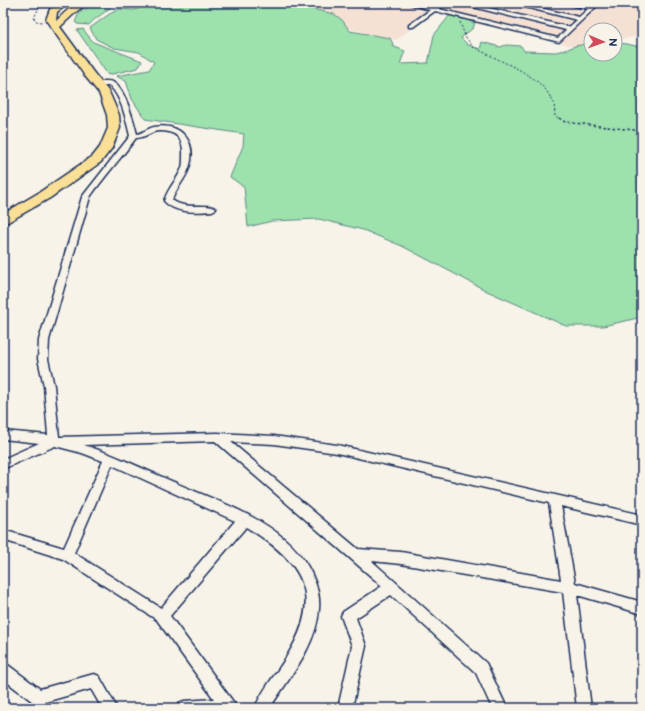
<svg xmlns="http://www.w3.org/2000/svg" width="645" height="711" viewBox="0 0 645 711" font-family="'Balsamiq Sans',sans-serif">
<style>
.built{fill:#f5e1d4}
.green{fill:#9de1ad;stroke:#5c8886}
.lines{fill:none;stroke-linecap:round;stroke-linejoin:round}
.street-casing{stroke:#1b2f5e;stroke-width:3}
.primary-casing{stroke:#1b2f5e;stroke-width:3}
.path-far1{stroke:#1b2f5e;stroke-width:1;stroke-dasharray:2 2;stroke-linecap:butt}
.path{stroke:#1b2f5e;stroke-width:1.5;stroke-dasharray:2.5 2.5;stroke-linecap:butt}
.street{fill:#f7f3e8;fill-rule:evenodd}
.primary{fill:#fadf96;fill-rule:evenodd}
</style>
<rect width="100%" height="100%" fill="#f7f3e8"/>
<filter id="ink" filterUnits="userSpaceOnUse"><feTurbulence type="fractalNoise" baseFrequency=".025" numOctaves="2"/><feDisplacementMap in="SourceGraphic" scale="8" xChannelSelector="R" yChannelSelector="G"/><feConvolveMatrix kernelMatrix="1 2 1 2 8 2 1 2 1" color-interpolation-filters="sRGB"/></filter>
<g filter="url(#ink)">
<path class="built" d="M240,3H642V36L615,40V30H591V43L573,46L434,13L396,40Z"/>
<g class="green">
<path d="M96,3H114C107,13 96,16 89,25L77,24L75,22L79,13Z"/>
<path d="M156,3H287L334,14L342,20L350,31L390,38L393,44L392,46L405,51L400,64L428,63L434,35L450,15L475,23L473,28L461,38L468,45L480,49L482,42L500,47L506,45L521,46L524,51L556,52L568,49L575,46L591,43V54H615V42L642,47V317L603,326H566L487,291L402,246L363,230L319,219L272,221L248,227L244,187L230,177L243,146L244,134L145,119L132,99L126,81L116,76L149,70L154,62L139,52L114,48L96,39L90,28L108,15L119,9L134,10Z"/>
<path d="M83,29L93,42L142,61L138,68L108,75L77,30Z"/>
</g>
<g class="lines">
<defs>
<g id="street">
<path d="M407,3H417L434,7L439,3H446L439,9L558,38L566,30L469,6L472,4L569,27L577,20L509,3H519L579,17L588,9L563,3H574L591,6L594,3H600L559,42L435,11L413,27H409V25L430,10Z"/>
<path d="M105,81C108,81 112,81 114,83C125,89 134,122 137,134C143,133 148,128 154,127C181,122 198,142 189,168C185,180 176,188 172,200C186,211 208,202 216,209L212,211C196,212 176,214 164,201C168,188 177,180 182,168C183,164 183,160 183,156C184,138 176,131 159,131C151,131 145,138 136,138C121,158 104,177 90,197L49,340L48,359L54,386L59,437L217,433L274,436L337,445L642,515V525L561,506L575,583L642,602V614L577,595L591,708H577L563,592L401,564L372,561L486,663L507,708H492L476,673L391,595L356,618L366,646L352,708H338L352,646L341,616L343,612L382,586L215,441L84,445C116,455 145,470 176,483C225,505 295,525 315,582C318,590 320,600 319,609C317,645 289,678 270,708H255C262,690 277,673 287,656C325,595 302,561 246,527L170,616L234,703L236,708H177L179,703L184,701L214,699L157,620L63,559L3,540V530L64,548L103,461L82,453L55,446L3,469V459L39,443L3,439V431L48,435L44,386L38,359L39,340L82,197L130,136C126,120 122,98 110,86H98L95,84ZM231,442L274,444L337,453L549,503L561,580L401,552L358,549ZM112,465L235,521L161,608L74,553Z"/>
<path d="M3,663L8,665L40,689L94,674L99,676L117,708H102L91,689L38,704L33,702L3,679Z"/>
</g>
<path id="primary" d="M58,3H69L57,12L56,21C68,10 72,3 89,3L77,11L60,27L93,72L109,92L119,115L120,128L112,148L101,162L50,198L8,222L3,223V214L40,192L93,156L100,147L108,128L107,115L99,93L85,76L46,20L50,9Z"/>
</defs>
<use href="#street" class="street-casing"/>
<use href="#primary" class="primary-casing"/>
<g class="path-far1">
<path d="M41,3L34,18L36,21L42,22"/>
<path d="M460,22L465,36L473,47L520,70L537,81L546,90L554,103L555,116L560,119"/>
</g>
<path class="path" d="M559,118L565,122L642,131"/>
<use href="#street" class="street"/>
<use href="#primary" class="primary"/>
</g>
</g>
<rect width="645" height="711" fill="none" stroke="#f7f3e8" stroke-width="16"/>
<rect x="8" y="8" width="629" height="695" fill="none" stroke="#1b2f5e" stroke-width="1.5" filter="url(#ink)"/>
<g transform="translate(603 42) rotate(92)"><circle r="19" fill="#f7f3e8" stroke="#9fa5b1"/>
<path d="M0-3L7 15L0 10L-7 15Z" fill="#d1495b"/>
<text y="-6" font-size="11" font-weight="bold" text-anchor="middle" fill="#1b2f5e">N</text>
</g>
</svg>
